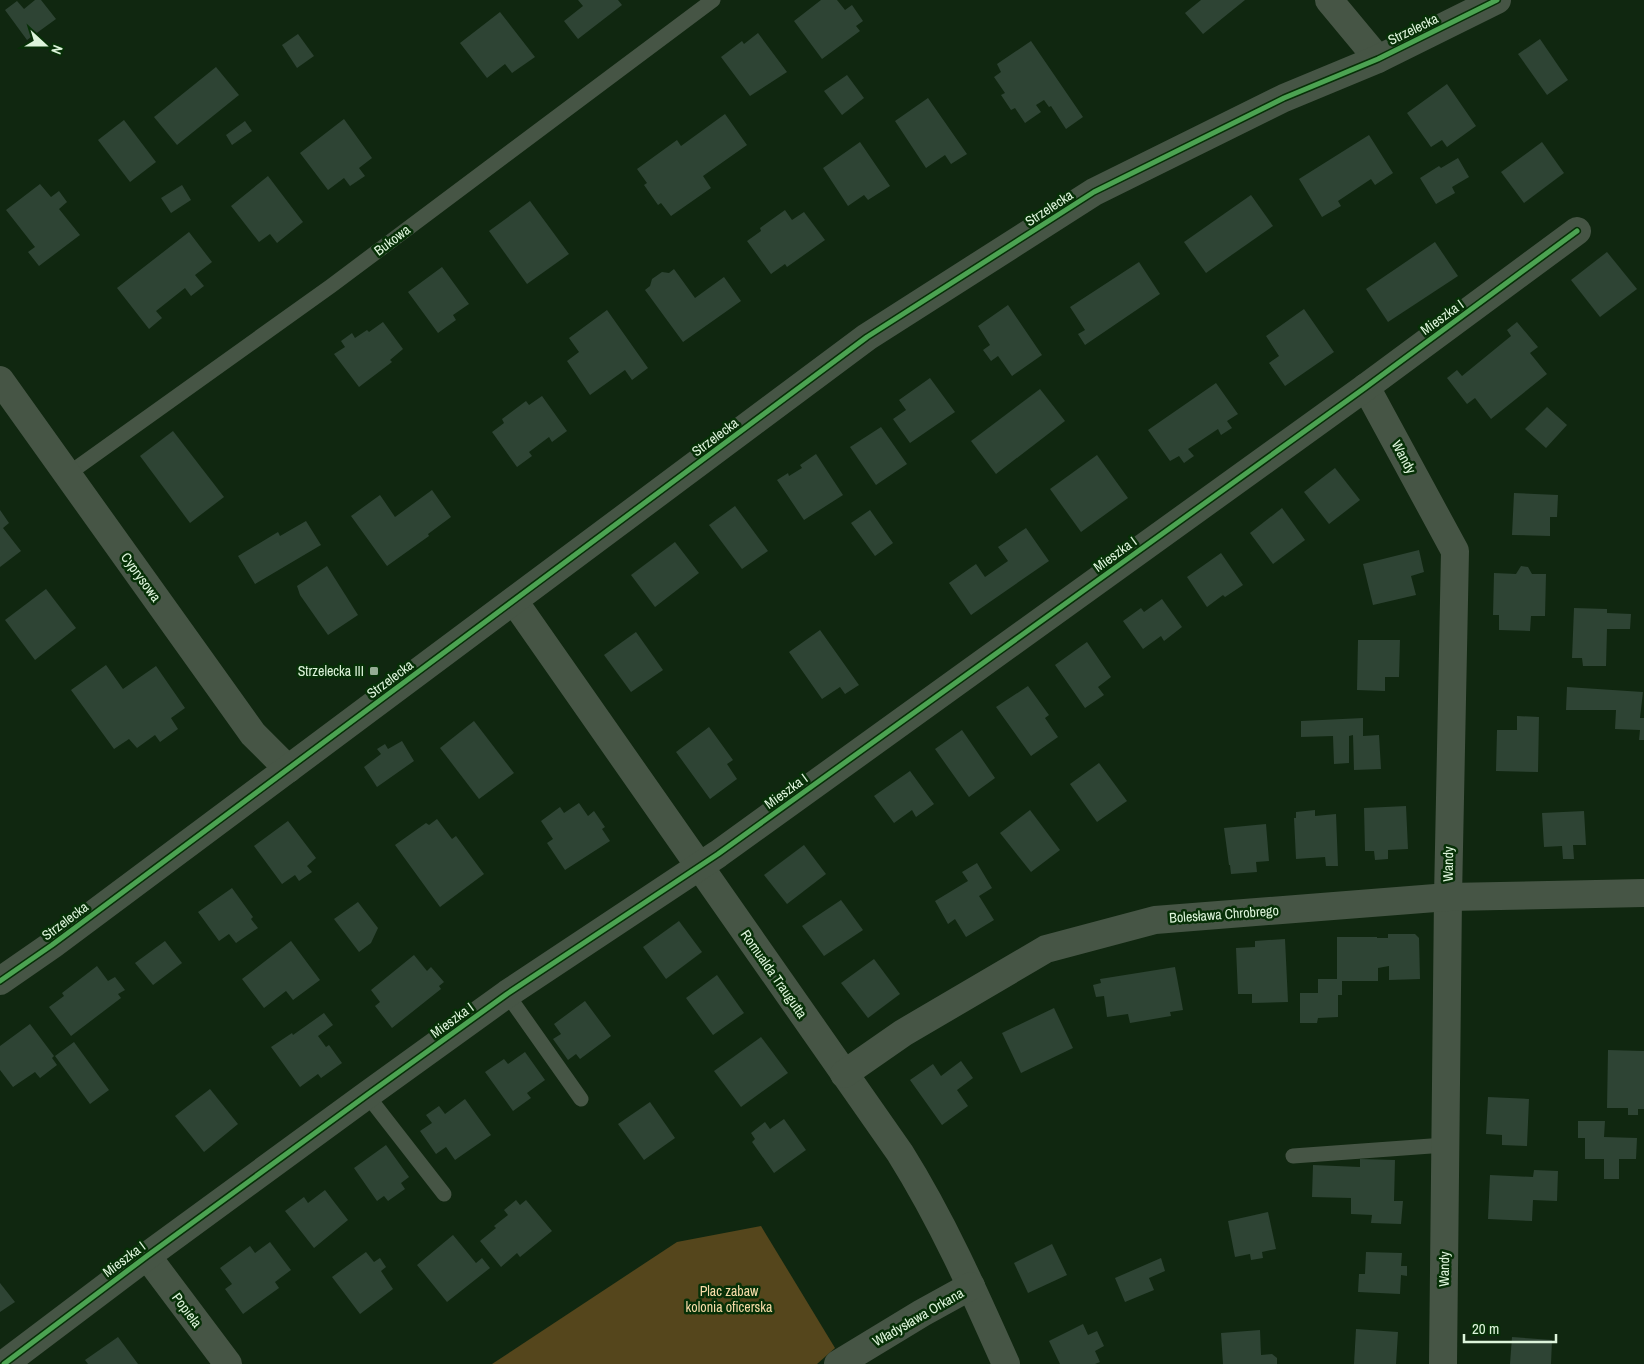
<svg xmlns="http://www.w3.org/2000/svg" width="1644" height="1364" viewBox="0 0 1644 1364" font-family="'Archivo Narrow',sans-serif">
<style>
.green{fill:#55461c}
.building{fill:#2e4434}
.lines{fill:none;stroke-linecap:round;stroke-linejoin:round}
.service{stroke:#465545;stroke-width:15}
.minor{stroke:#465545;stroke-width:28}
.tertiary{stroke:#465545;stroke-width:28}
.cycleway-casing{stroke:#073007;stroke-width:8}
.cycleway{stroke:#4ca352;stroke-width:5}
.poi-dot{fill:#95ac94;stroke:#073007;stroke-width:2}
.labels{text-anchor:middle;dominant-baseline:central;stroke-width:5;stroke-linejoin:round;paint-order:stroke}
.street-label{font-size:14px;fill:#ddf4db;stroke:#073007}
.poi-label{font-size:14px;fill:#ddf4db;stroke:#073007;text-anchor:end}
.park-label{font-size:14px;fill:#f8dca9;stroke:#073007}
</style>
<rect width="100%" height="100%" fill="#102710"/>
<path class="green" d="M761,1226L835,1348L817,1364H492L677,1242Z"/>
<g class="building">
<path d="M35,0H41L56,19L27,40L5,10L17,1L24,9Z"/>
<path d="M578,0H618L622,5L578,39L564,21L583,6Z"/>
<path d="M821,0H837L845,10L852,5L863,21L856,26L860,31L822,59L794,21Z"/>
<path d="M1201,0H1245L1203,34L1185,13Z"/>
<path d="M500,12L535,57L512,73L505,64L487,78L460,43Z"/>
<path d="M758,33L787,72L750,96L721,57L742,41L744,44Z"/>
<path d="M298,34L314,56L297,68L282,45Z"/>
<path d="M1540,39L1568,80L1547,95L1518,54Z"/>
<path d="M1031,41L1083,117L1066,129L1051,106L1049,107L1044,100L1036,105L1041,112L1025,123L1015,108L1011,110L1001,95L1005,93L994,77L1001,72L997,64Z"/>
<path d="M216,67L239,95L177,145L154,117Z"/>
<path d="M847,75L864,98L842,115L824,91Z"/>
<path d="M1447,84L1476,126L1447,147L1442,140L1431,147L1407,113Z"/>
<path d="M928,98L967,154L951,164L945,155L926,168L895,121Z"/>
<path d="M725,114L747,145L703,176L711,188L671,216L661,203L658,205L644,185L647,183L637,169L677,140L681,146Z"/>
<path d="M344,119L372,158L359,168L365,176L350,186L344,178L328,190L300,153Z"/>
<path d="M124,120L156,162L130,182L98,140Z"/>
<path d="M245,121L252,131L232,145L226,135Z"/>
<path d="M1369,135L1393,173L1375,185L1371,179L1338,201L1341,206L1322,217L1299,179Z"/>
<path d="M860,142L890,186L868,200L864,195L848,206L823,168Z"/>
<path d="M1542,142L1564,173L1524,203L1501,172Z"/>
<path d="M1458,158L1469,177L1452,187L1455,193L1436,204L1420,178L1439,166L1441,168Z"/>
<path d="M268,176L303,222L277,243L270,234L259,242L231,206Z"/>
<path d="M40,184L51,197L59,191L67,202L59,209L80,235L39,266L28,252L35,247L6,210Z"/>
<path d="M182,185L191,200L171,213L161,198Z"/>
<path d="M1251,195L1273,226L1206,273L1184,242Z"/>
<path d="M530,201L569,254L527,284L489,231Z"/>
<path d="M785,210L792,220L804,212L825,240L787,267L785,264L771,274L747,241L761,231L760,228Z"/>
<path d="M189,232L212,262L195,275L204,286L191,296L185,288L156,311L162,318L149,329L117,288Z"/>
<path d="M1435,242L1458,276L1388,322L1366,289Z"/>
<path d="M1607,252L1637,289L1600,317L1571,280Z"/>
<path d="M1139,262L1160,294L1085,345L1078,334L1085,330L1070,307Z"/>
<path d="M442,267L469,304L453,315L456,320L438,333L408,292Z"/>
<path d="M674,269L695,298L724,277L741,301L683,342L645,290L650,286L652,279L662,272L669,273Z"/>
<path d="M1008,305L1042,355L1012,376L998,356L991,361L983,350L990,345L978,326Z"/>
<path d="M1304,309L1334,352L1285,386L1269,363L1279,356L1266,336Z"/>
<path d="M607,310L648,368L632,380L625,370L590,395L567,361L579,352L569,338Z"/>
<path d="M383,322L403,349L390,360L392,362L359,387L334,354L345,347L341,341L352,333L355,338L367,330L369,332Z"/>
<path d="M1517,322L1538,347L1530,353L1547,374L1491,419L1475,398L1467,404L1447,378L1457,370L1462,376L1511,336L1507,330Z"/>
<path d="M930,378L955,412L910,443L893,419L906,410L899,400Z"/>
<path d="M1216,383L1238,414L1227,421L1232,428L1221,435L1218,429L1188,449L1194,456L1184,463L1179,456L1170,461L1148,430Z"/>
<path d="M1040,389L1065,421L996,474L971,441Z"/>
<path d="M542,396L567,431L552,442L549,437L529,452L532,456L517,467L492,432L504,423L502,419L526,401L529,405Z"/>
<path d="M1547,407L1567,425L1546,448L1525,429Z"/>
<path d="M881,427L907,464L876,485L850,447Z"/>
<path d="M173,431L224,497L190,523L140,456Z"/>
<path d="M816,454L843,495L804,520L777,480L788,473L789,476L802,468L800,465Z"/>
<path d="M1097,455L1128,498L1081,532L1050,489Z"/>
<path d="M1335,468L1360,500L1329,524L1304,492Z"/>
<path d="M432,490L451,517L428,534L429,536L387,566L351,516L380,495L395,517Z"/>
<path d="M1514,493L1558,495L1557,517H1550V536L1512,535Z"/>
<path d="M735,506L768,551L742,569L709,525Z"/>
<path d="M1282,508L1305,540L1273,564L1250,533Z"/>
<path d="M0,510L9,523L3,528L21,551L0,567Z"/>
<path d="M870,510L893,543L875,556L851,523Z"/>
<path d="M306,521L321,545L255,584L238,556L278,532L280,536Z"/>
<path d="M1026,528L1049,561L971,615L949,583L976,564L985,577L1008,561L998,547Z"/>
<path d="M675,542L699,573L655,607L631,575Z"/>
<path d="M1419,550L1424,572L1411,576L1416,595L1373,605L1363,564Z"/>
<path d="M1221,553L1243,585L1225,597L1223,595L1207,607L1187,577Z"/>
<path d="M327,566L358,615L328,635L300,595L297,586Z"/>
<path d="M1521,566L1528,567L1532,574H1546L1545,616H1531L1530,631L1499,630V615H1493L1494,573L1516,574Z"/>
<path d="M46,589L76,628L35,660L5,620Z"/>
<path d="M1162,599L1182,627L1164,641L1161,636L1143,649L1123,621L1141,608L1144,612Z"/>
<path d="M1574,608L1607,609V613L1631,614L1630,629H1607L1606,666H1583L1582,658H1572Z"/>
<path d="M820,630L859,685L845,694L840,687L822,699L789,652Z"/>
<path d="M636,632L663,670L631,692L604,655Z"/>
<path d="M1358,640H1400L1399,677H1385V691L1357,690Z"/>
<path d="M1087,642L1111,677L1098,687L1104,695L1085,708L1055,665Z"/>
<path d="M106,665L123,689L156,666L185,708L171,718L178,729L160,742L155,735L137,748L129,739L114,749L71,690Z"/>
<path d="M1028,686L1049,715L1045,718L1058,737L1031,756L996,707Z"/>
<path d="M1567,687L1643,692L1640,718H1644V740H1639L1640,730L1615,729L1616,710H1566Z"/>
<path d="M1517,716L1539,717L1538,772L1496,771L1497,730H1517Z"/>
<path d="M1363,718V736L1379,735L1381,769L1354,770L1353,735L1349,736V763L1334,764L1333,736L1301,737V721Z"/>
<path d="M474,721L514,773L479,799L440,748Z"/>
<path d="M709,727L733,760L727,764L737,779L710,799L676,752Z"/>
<path d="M962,730L995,778L969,797L935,749Z"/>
<path d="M402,741L414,761L377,787L364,767L381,754L377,749L385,744L388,749Z"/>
<path d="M1099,763L1127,801L1097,822L1070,784Z"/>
<path d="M910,771L934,804L916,817L912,810L894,823L874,796Z"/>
<path d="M579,803L588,816L594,811L605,827L602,829L610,841L565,870L547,843L553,839L541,821L560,807L564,813Z"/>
<path d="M1406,806L1408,849L1388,850V859L1375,860L1374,851H1365L1364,808Z"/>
<path d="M1030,810L1060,850L1031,872L1000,833Z"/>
<path d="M1315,810V816L1336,814L1338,866H1326L1325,857L1296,859L1294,818H1296V812Z"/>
<path d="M1584,811L1586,845H1573L1574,859H1563L1562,846L1544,847L1542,813Z"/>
<path d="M437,819L452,839L456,836L484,874L440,907L395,845L426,823L429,825Z"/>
<path d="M288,821L316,858L307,866L312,872L299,881L295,875L282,884L254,846Z"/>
<path d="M1266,824L1269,861L1256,862L1257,872L1231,874L1230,865H1229L1224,828Z"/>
<path d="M804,845L826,874L787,904L764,875Z"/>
<path d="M977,863L992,888L979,896L994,920L966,937L955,919L948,924L935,901L968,881L962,872Z"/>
<path d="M232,888L253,917L251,919L258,928L236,943L229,934L219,941L198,912Z"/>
<path d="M841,900L863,930L824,956L802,926Z"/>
<path d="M358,902L378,928L371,943L359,952L334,919Z"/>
<path d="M679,921L702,952L666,979L643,947Z"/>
<path d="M1388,934H1415L1419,938L1420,979L1389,980V966L1378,968V981H1342V995H1338V1017L1318,1018L1317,1023H1300V993H1318V979H1337V937H1377V938H1388Z"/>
<path d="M1285,939L1288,1002L1252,1003V994H1238L1236,948L1255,947V941Z"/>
<path d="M165,941L182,963L153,985L135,963Z"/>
<path d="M291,941L320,980L293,1000L286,991L264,1008L242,979Z"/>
<path d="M414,955L427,971L431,967L444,982L439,986L441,989L392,1028L375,1006L380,1002L371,990Z"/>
<path d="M874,959L900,994L868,1018L841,983Z"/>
<path d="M97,966L108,981L115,977L125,990L118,994L121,998L71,1036L49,1007L64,996L62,993Z"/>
<path d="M1175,967L1183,1010L1170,1012L1171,1016L1130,1023L1128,1014L1107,1017L1104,996L1096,997L1093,985L1101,983L1100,979Z"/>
<path d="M717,975L744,1013L713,1035L686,998Z"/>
<path d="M585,1001L611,1036L580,1059L576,1054L568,1060L553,1039L561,1034L554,1024Z"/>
<path d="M1054,1008L1073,1048L1021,1073L1002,1033Z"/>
<path d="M324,1013L333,1025L318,1036L326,1047L329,1045L342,1063L321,1078L318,1074L300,1087L271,1047L292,1033L293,1035Z"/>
<path d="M30,1024L54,1056L52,1058L57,1065L40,1078L35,1072L13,1087L0,1070V1046Z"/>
<path d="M761,1037L788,1073L741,1107L714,1071Z"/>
<path d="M74,1042L109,1090L90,1104L55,1056Z"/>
<path d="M1608,1050L1644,1051V1109H1638V1115H1628V1108H1607Z"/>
<path d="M525,1052L545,1080L527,1093L531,1098L513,1111L485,1072L504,1059L508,1064Z"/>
<path d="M961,1061L973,1078L957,1090L968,1106L942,1125L910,1080L933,1064L941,1076Z"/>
<path d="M210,1089L238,1124L204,1152L175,1116Z"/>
<path d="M1488,1097L1529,1099L1527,1146L1502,1145V1135L1486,1134Z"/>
<path d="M465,1099L491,1135L455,1160L446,1147L436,1154L420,1131L432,1123L426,1115L439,1106L445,1114Z"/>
<path d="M650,1102L675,1138L644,1160L618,1124Z"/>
<path d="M784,1119L806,1150L774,1173L752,1142L755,1139L751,1133L765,1122L770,1129Z"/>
<path d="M1578,1121H1605L1604,1137L1637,1138L1636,1159H1619V1179H1604V1159H1585V1138H1578Z"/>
<path d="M386,1145L409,1177L401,1183L405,1189L388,1201L384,1196L377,1201L354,1168Z"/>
<path d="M1360,1159L1395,1160L1394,1201H1403L1401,1224L1371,1223L1372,1215L1351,1214V1198L1312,1197L1313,1165L1360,1167Z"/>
<path d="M1534,1170L1558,1171L1557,1201L1533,1200L1532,1221L1488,1219L1490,1175L1533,1177Z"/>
<path d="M325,1190L348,1220L314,1248L285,1211L304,1197L308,1203Z"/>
<path d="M516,1200L520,1205L526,1200L552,1231L520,1257L517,1253L501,1267L480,1241L496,1228L494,1226L508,1215L504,1210Z"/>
<path d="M1268,1212L1276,1249L1262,1252L1263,1258L1251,1260L1250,1254L1235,1257L1228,1221Z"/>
<path d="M453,1235L476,1263L482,1258L490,1268L447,1302L417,1265Z"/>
<path d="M270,1242L291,1270L275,1282L279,1288L243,1314L225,1289L232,1284L220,1268L250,1246L255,1253Z"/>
<path d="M1052,1244L1067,1275L1028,1293L1014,1263Z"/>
<path d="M366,1252L374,1262L380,1258L386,1267L381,1271L393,1289L360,1314L332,1277Z"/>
<path d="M1366,1252L1402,1253L1401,1266H1407V1276L1401,1275L1400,1294L1358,1292L1359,1274H1365Z"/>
<path d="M1161,1258L1165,1271L1149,1278L1154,1290L1125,1302L1115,1278Z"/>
<path d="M0,1283L15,1302L0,1312Z"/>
<path d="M1083,1324L1088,1335L1097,1331L1104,1346L1095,1351L1100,1362L1095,1364H1060L1049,1341Z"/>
<path d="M1356,1329L1398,1332L1396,1364H1354Z"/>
<path d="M1260,1330L1261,1355L1272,1354L1277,1358V1364H1223L1221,1333Z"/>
<path d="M118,1337L138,1364H88L85,1360Z"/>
<path d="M1512,1337L1552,1340L1551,1364H1510Z"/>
</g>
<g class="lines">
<g class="service">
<path d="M68,474L331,286L713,0"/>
<path d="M507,994L581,1099"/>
<path d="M367,1095L444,1194"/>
<path d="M1293,1156L1445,1145"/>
</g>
<g class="minor">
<path d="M1329,0L1378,59"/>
<path d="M0,380L253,734L288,769"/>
<path d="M1366,387L1455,551L1448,897L1443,1364"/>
<path d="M514,601L900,1153C942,1220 974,1292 1006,1364"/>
<path d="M844,1074L903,1033L1046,949L1155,920L1448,897L1644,893"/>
<path d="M147,1256L228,1364"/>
<path d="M4,1364L147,1256L367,1095L507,994L718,854L1366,387L1577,231"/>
<path d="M838,1364L922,1313L971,1286"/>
</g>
<path class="tertiary" d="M0,981L52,945L867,337L1094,192L1284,98L1378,59L1497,0"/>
<defs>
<g id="cycleway">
<path d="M0,981L52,945L867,337L1094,192L1284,98L1378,59L1497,0"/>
<path d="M4,1364L147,1256L367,1095L507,994L718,854L1366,387L1577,231"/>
</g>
</defs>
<use href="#cycleway" class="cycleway-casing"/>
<use href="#cycleway" class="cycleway"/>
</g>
<rect class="poi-dot" x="369" y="666" width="10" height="10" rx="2.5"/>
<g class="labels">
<g class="street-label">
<text transform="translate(1413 29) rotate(-26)">Strzelecka</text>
<text transform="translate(1049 208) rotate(-33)">Strzelecka</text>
<text transform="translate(392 240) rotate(-37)">Bukowa</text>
<text transform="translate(1442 317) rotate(-36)">Mieszka I</text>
<text transform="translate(715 437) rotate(-37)">Strzelecka</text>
<text transform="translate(1404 457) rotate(62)">Wandy</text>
<text transform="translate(1115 554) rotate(-36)">Mieszka I</text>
<text transform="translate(141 577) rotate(54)">Cyprysowa</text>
<text transform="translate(390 679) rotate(-37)">Strzelecka</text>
<text transform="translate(786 791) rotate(-36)">Mieszka I</text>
<text transform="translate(1448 864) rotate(-89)">Wandy</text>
<text transform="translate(1224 914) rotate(-4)">Bolesława Chrobrego</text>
<text transform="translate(65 921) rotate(-37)">Strzelecka</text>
<text transform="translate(774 974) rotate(55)">Romualda Traugutta</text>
<text transform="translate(452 1020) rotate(-36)">Mieszka I</text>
<text transform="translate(124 1259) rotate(-37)">Mieszka I</text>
<text transform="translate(1444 1269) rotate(-89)">Wandy</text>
<text transform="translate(187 1310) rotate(53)">Popiela</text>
<text transform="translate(918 1317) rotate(-30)">Władysława Orkana</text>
</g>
<g class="poi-label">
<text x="364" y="671">Strzelecka III</text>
</g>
<g class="park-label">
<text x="729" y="1291">Plac zabaw<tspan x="729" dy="16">kolonia oficerska</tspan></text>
</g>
</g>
<g transform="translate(45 45) rotate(111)" stroke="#073007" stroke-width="4" paint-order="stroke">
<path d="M0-4L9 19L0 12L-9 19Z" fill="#ddf4db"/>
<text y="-8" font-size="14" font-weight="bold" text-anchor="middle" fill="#ddf4db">N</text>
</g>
<path d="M1464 1334v8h92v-8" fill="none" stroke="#ddf4db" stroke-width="2.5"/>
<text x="1472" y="1334" font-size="15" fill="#ddf4db" stroke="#073007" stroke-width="4" paint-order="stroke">20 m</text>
</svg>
